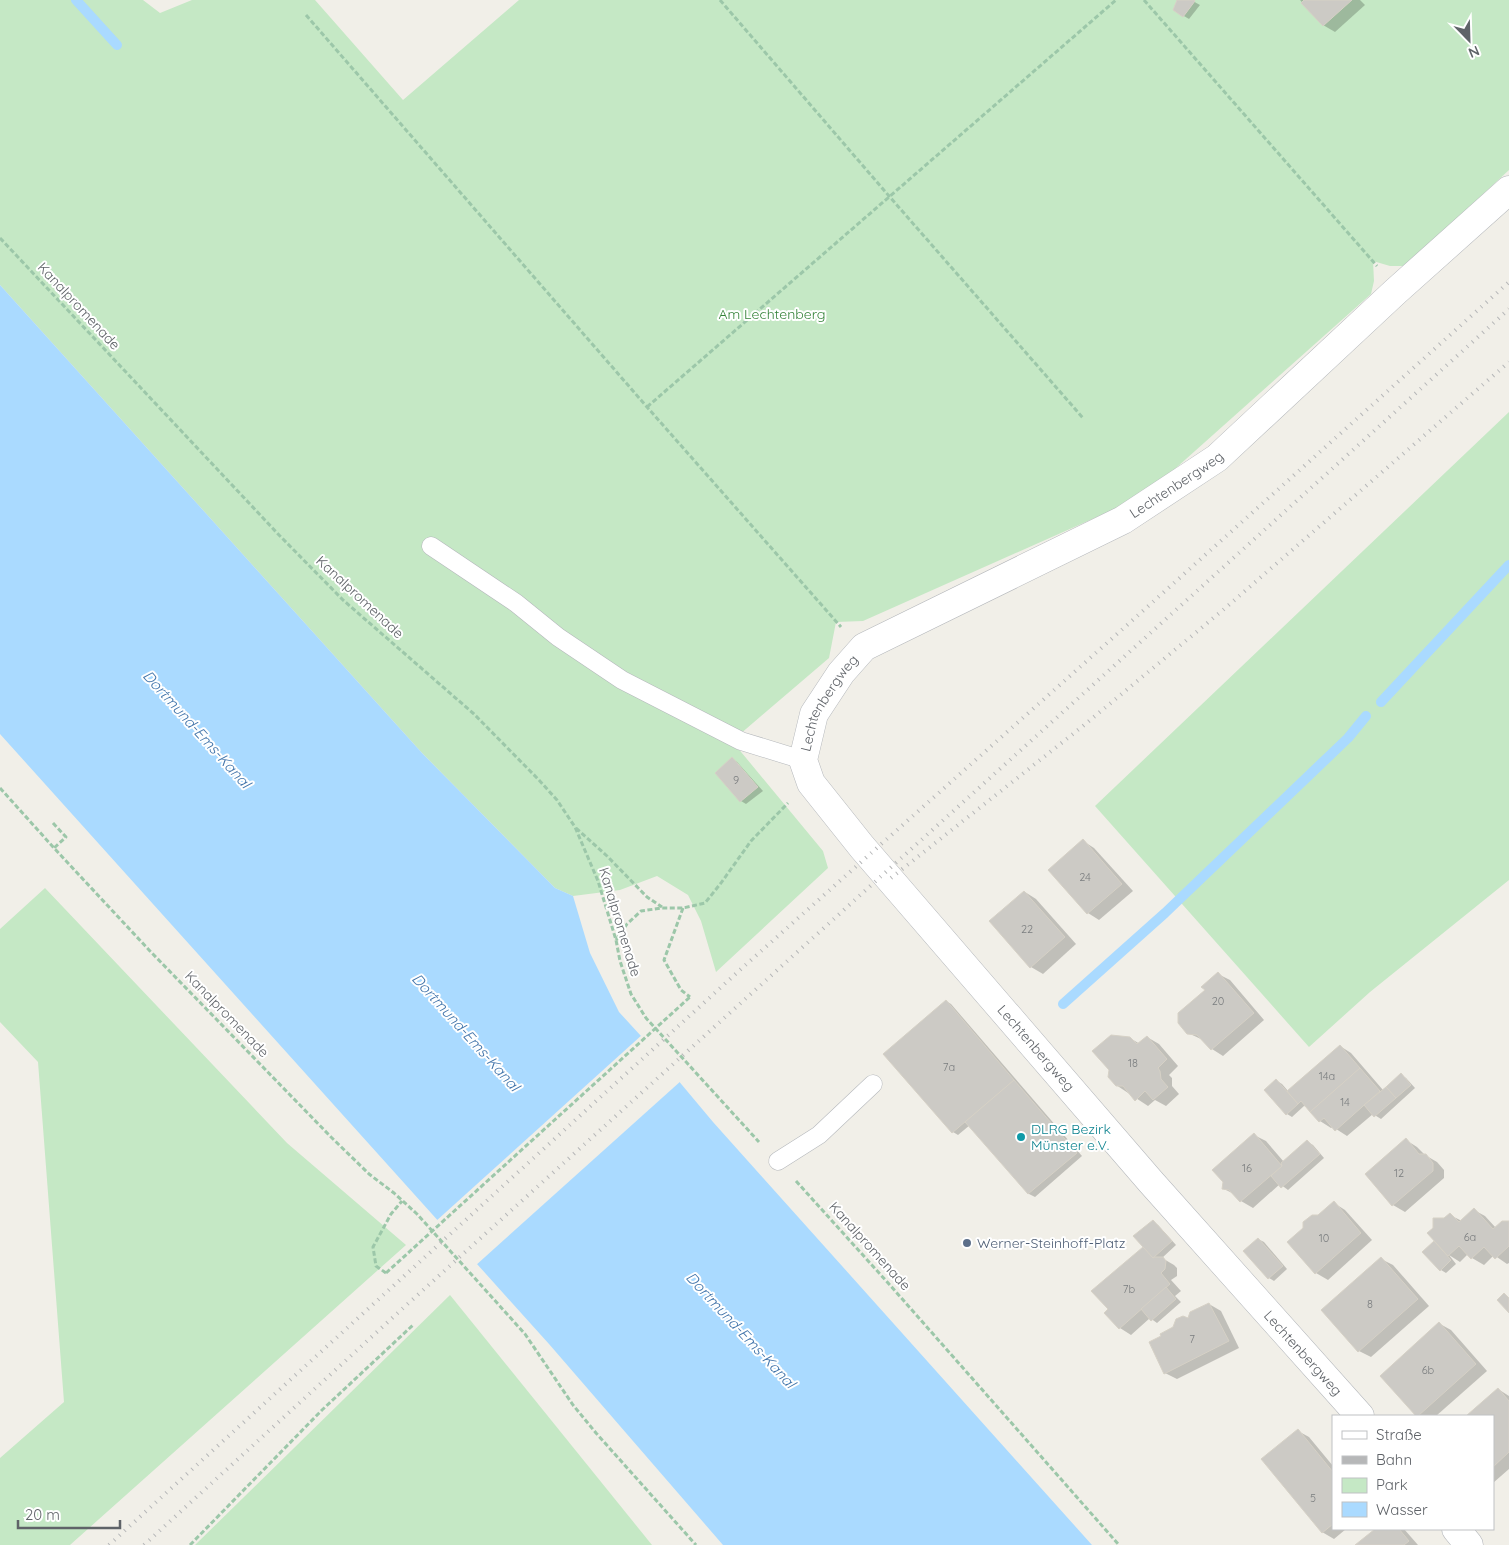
<svg xmlns="http://www.w3.org/2000/svg" width="1509" height="1545" viewBox="0 0 1509 1545" font-family="Quicksand,sans-serif">
<style>
.green{fill:#c5e8c5}
.water{fill:#aadaff}
.pier{fill:#f1efe8}
.shadow{fill:#0003}
.lines{fill:none;stroke-linecap:round;stroke-linejoin:round}
.stream{stroke:#aadaff;stroke-width:10}
.building{fill:#cccac5;stroke:#d6d1c6}
.lane-casing{stroke:#b5b8bc;stroke-width:19}
.street-casing{stroke:#b5b8bc;stroke-width:29}
.path{stroke:#9cc7a9;stroke-width:3;stroke-dasharray:5 2.5;stroke-linecap:butt}
.lane{stroke:#fff;stroke-width:18}
.street{stroke:#fff;stroke-width:28}
.rail{stroke:#b6b7b8;stroke-width:4;stroke-dasharray:1 6;stroke-linecap:butt}
.path-bridge{stroke:#9cc7a9;stroke-width:3;stroke-dasharray:5 2.5;stroke-linecap:butt}
.culture-dot{fill:#0f9aa8;stroke:#fff;stroke-width:2}
.service-dot{fill:#5c6f8a;stroke:#fff;stroke-width:2}
.labels{text-anchor:middle;dominant-baseline:central;stroke-width:4;stroke-linejoin:round;paint-order:stroke}
.number-label{font-size:11px;fill:#7a7d7f}
.street-label{font-size:14px;fill:#5f6368;stroke:#fff}
.park-label{font-size:14px;fill:#348238;stroke:#fff}
.culture-label{font-size:14px;fill:#0d838f;stroke:#fff;text-anchor:start}
.service-label{font-size:14px;fill:#4e5e75;stroke:#fff;text-anchor:start}
.water-label{font-size:15px;font-style:italic;fill:#4174aa;stroke:#fff}
</style>
<rect width="100%" height="100%" fill="#f1efe8"/>
<g class="green">
<path d="M0,0H143L160,13L192,0H315L403,100L519,0H1509V170L1406,266H1390L1373,261L1374,281L1371,294L1158,484L1126,504L863,621L836,622L829,658L732,741L823,851L828,868L716,972L701,921L688,895L657,876L620,890L573,896L555,888L422,753L0,285Z"/>
<path d="M1509,412V880L1370,992L1309,1047L1095,806Z"/>
<path d="M45,888L287,1143L406,1245L70,1545H0V1458L64,1402L38,1062L0,1022V929Z"/>
<path d="M450,1295L652,1545H195Z"/>
</g>
<path class="water" d="M0,285L422,753L555,888L573,896L590,953L619,1012L641,1036L713,1122L1092,1545H723L549,1344L0,734Z"/>
<path class="pier" d="M643,1034L682,1080L475,1266L435,1222Z"/>
<g class="shadow">
<path d="M1179,0H1191L1200,5L1189,19L1184,16Z"/>
<path d="M1300,0H1360L1365,5L1335,32L1323,25Z"/>
<path d="M732,759L737,762L763,791L746,804L741,801L716,773Z"/>
<path d="M1083,841L1094,848L1133,891L1099,920L1088,913Z"/>
<path d="M1025,892L1036,899L1076,944L1043,974L1031,967L991,922Z"/>
<path d="M1218,974L1230,980L1264,1020L1223,1056L1212,1049L1203,1040L1188,1033L1207,990Z"/>
<path d="M946,1001L951,1004L1082,1156L1035,1197L1029,1194L970,1125L958,1135L953,1132Z"/>
<path d="M1147,1037L1159,1044L1178,1066L1169,1075L1172,1078V1086L1179,1094L1166,1106L1155,1100L1148,1106L1116,1085L1130,1038L1140,1044Z"/>
<path d="M1340,1046L1351,1053L1383,1090L1401,1075L1406,1078L1415,1088L1381,1119L1373,1114L1347,1136L1333,1127L1331,1128L1320,1121L1309,1108L1304,1106L1292,1117L1287,1114L1277,1081L1282,1084L1288,1091Z"/>
<path d="M1254,1135L1266,1141L1284,1162L1308,1142L1313,1145L1324,1158L1288,1190L1280,1184L1253,1208L1241,1201L1236,1195L1224,1189Z"/>
<path d="M1406,1140L1417,1147L1425,1155L1437,1162L1444,1170V1178L1405,1212L1393,1205L1366,1175Z"/>
<path d="M1334,1203L1345,1210L1372,1240L1328,1280L1316,1273L1318,1216Z"/>
<path d="M1474,1210L1485,1216L1496,1228L1509,1222V1263L1507,1264L1494,1255L1484,1265L1472,1258L1468,1254L1460,1262L1449,1255L1456,1264L1446,1273L1441,1270L1434,1243L1439,1246L1444,1219L1450,1215L1462,1221Z"/>
<path d="M1153,1222L1158,1225L1176,1245L1162,1258L1174,1265L1177,1268V1276L1171,1280L1181,1291L1175,1296L1181,1302L1157,1323L1150,1318L1131,1335L1120,1328L1109,1309L1093,1291L1145,1248Z"/>
<path d="M1258,1239L1264,1242L1287,1269L1274,1281L1269,1278Z"/>
<path d="M1381,1259L1393,1265L1429,1306L1371,1357L1359,1351Z"/>
<path d="M1209,1304L1221,1311L1239,1348L1177,1379L1165,1373L1162,1337Z"/>
<path d="M1440,1324L1451,1330L1487,1371L1436,1416H1417L1381,1376Z"/>
<path d="M1498,1389L1509,1396V1469L1493,1483V1416H1468Z"/>
<path d="M1298,1431L1309,1437L1333,1466V1529H1346L1334,1539L1322,1532Z"/>
<path d="M1377,1529H1404L1418,1545H1357Z"/>
</g>
<g class="lines">
<g class="stream">
<path d="M76,0L117,45"/>
<path d="M1381,702L1509,565"/>
<path d="M1063,1004L1165,913L1348,738L1366,716"/>
</g>
</g>
<g class="building">
<path d="M1177,0H1194L1195,1L1183,17L1173,10Z"/>
<path d="M1304,0H1352L1323,26L1301,3Z"/>
<path d="M732,757L758,787L740,802L715,773Z"/>
<path d="M1083,839L1122,884L1087,914L1048,870Z"/>
<path d="M1024,891L1065,937L1030,968L989,921Z"/>
<path d="M1218,972L1254,1013L1211,1050L1197,1035L1187,1034L1178,1023V1013L1205,990L1201,987Z"/>
<path d="M946,1000L1014,1080L952,1133L883,1054Z"/>
<path d="M1111,1035L1130,1037L1137,1044L1147,1036L1167,1059L1158,1068L1160,1071L1161,1079L1168,1087L1153,1100L1145,1091L1135,1101L1123,1086H1116L1108,1077L1109,1070L1092,1051Z"/>
<path d="M1340,1045L1360,1068L1310,1112L1301,1101L1298,1104L1287,1091Z"/>
<path d="M1360,1068L1380,1091L1335,1131L1324,1118L1319,1122L1310,1112Z"/>
<path d="M1401,1073L1411,1085L1396,1098L1386,1087Z"/>
<path d="M1276,1079L1298,1104L1286,1115L1264,1090Z"/>
<path d="M1014,1080L1077,1153L1028,1194L965,1122Z"/>
<path d="M1386,1087L1396,1098L1374,1117L1364,1105Z"/>
<path d="M1254,1133L1282,1166L1240,1202L1229,1190L1222,1189L1223,1182L1212,1170Z"/>
<path d="M1406,1138L1419,1154H1426L1433,1163V1171L1392,1206L1365,1174Z"/>
<path d="M1307,1140L1320,1154L1281,1188L1271,1176L1282,1166L1281,1163Z"/>
<path d="M1334,1201L1361,1233L1315,1274L1287,1242L1303,1228V1222L1312,1215H1318Z"/>
<path d="M1474,1208L1493,1229L1502,1221H1509V1246L1495,1259L1484,1247L1471,1259L1459,1246L1448,1256L1427,1233L1433,1228V1218H1444L1450,1213L1459,1222Z"/>
<path d="M1153,1220L1172,1241L1153,1258L1133,1236Z"/>
<path d="M1258,1238L1283,1266L1268,1279L1243,1251Z"/>
<path d="M1434,1241L1451,1260L1440,1271L1422,1252Z"/>
<path d="M1143,1247L1153,1258L1155,1257H1163L1166,1261L1165,1269L1161,1273L1170,1284L1119,1329L1104,1313L1108,1309L1091,1291Z"/>
<path d="M1381,1257L1418,1299L1358,1352L1321,1310Z"/>
<path d="M1166,1287L1176,1299L1151,1321L1141,1309Z"/>
<path d="M1504,1293L1509,1298V1313L1497,1300Z"/>
<path d="M1209,1303L1229,1341L1164,1374L1149,1342L1161,1336L1160,1334L1173,1327L1176,1319L1183,1316L1188,1318L1190,1312Z"/>
<path d="M1439,1322L1476,1364L1418,1416H1416L1380,1376Z"/>
<path d="M1498,1388L1509,1401V1452L1493,1467V1416H1466Z"/>
<path d="M1298,1429L1333,1472V1524L1322,1533L1261,1459Z"/>
<path d="M1375,1529H1399L1409,1541L1404,1545H1355Z"/>
</g>
<g class="lines">
<defs>
<g id="lane">
<path d="M431,546L516,603L558,637L622,680L741,741L803,760"/>
<path d="M778,1161L819,1135L873,1084"/>
</g>
<g id="street">
<path id="s1" d="M1360,1416L1151,1182L862,847L811,783L803,760L814,714L841,673L864,647L1123,520L1217,458L1395,292L1509,190"/>
<path d="M1456,1529L1469,1545"/>
</g>
</defs>
<use href="#lane" class="lane-casing"/>
<use href="#street" class="street-casing"/>
<g class="path">
<path d="M720,0L889,196L1083,418"/>
<path d="M1144,0L1377,266"/>
<path d="M306,15L647,407L841,627"/>
<path d="M0,238L279,535L343,600L474,714L538,779L557,800L575,827L598,881L616,940L620,961L631,994L646,1018L759,1142"/>
<path d="M647,407L1116,0"/>
<path d="M0,788L54,848L149,950L331,1137L369,1174L394,1193L417,1214L525,1334L573,1405L596,1433L696,1545"/>
<path d="M53,823L66,837L54,848"/>
<path d="M576,828L607,856L647,897L662,907"/>
<path d="M683,908L664,960L681,990L690,997"/>
<path d="M616,940L627,924L641,911L662,908H683L705,903L721,883L751,841L788,803"/>
<path d="M796,1181L889,1284L1119,1545"/>
<path d="M386,1273L376,1266L373,1247L391,1214L402,1201"/>
<path d="M190,1545L322,1410L413,1325"/>
</g>
<use href="#lane" class="lane"/>
<use href="#street" class="street"/>
<g class="rail">
<path d="M891,878L1083,726L1223,610L1509,362"/>
<path d="M109,1545L741,969L1135,618L1509,282"/>
<path d="M144,1545L401,1310L1509,309"/>
</g>
<path class="path-bridge" d="M386,1273L690,997"/>
</g>
<circle class="culture-dot" cx="1021" cy="1137" r="5"/>
<circle class="service-dot" cx="967" cy="1243" r="5"/>
<g class="labels">
<g class="number-label">
<text x="736" y="780">9</text>
<text x="1085" y="877">24</text>
<text x="1027" y="929">22</text>
<text x="1218" y="1001">20</text>
<text x="1133" y="1063">18</text>
<text x="949" y="1067">7a</text>
<text x="1327" y="1076">14a</text>
<text x="1345" y="1102">14</text>
<text x="1247" y="1168">16</text>
<text x="1399" y="1173">12</text>
<text x="1470" y="1237">6a</text>
<text x="1324" y="1238">10</text>
<text x="1129" y="1289">7b</text>
<text x="1370" y="1304">8</text>
<text x="1192" y="1339">7</text>
<text x="1428" y="1370">6b</text>
<text x="1313" y="1498">5</text>
</g>
<g class="street-label">
<text transform="translate(79 306) rotate(47)">Kanalpromenade</text>
<text stroke="none"><textPath href="#s1" startOffset="1346">Lechtenbergweg</textPath></text>
<text transform="translate(360 597) rotate(43)">Kanalpromenade</text>
<text stroke="none"><textPath href="#s1" startOffset="926">Lechtenbergweg</textPath></text>
<text transform="translate(620 922) rotate(73)">Kanalpromenade</text>
<text transform="translate(227 1014) rotate(46)">Kanalpromenade</text>
<text transform="translate(1036 1048) rotate(49)">Lechtenbergweg</text>
<text transform="translate(870 1246) rotate(48)">Kanalpromenade</text>
<text transform="translate(1303 1353) rotate(48)">Lechtenbergweg</text>
</g>
<g class="park-label">
<text x="772" y="314">Am Lechtenberg</text>
</g>
<g class="culture-label">
<text x="1031" y="1129">DLRG Bezirk<tspan x="1031" dy="16">Münster e.V.</tspan></text>
</g>
<g class="service-label">
<text x="977" y="1243">Werner-Steinhoff-Platz</text>
</g>
<g class="water-label">
<text transform="translate(197 729) rotate(48)">Dortmund-Ems-Kanal</text>
<text transform="translate(466 1032) rotate(48)">Dortmund-Ems-Kanal</text>
<text transform="translate(741 1330) rotate(47)">Dortmund-Ems-Kanal</text>
</g>
</g>
<rect x="1332" y="1415" width="162" height="115" fill="#ffffff" stroke="#bfc1c3"/>
<rect x="1342" y="1431" width="25" height="8" fill="#ffffff" stroke="#bfc1c3"/>
<text x="1376" y="1440" font-size="15" fill="#5f6368">Straße</text>
<rect x="1342" y="1456" width="25" height="8" fill="#b6b7b8" stroke="#bfc1c3"/>
<text x="1376" y="1465" font-size="15" fill="#5f6368">Bahn</text>
<rect x="1342" y="1478" width="25" height="15" fill="#c5e8c5" stroke="#bfc1c3"/>
<text x="1376" y="1490" font-size="15" fill="#5f6368">Park</text>
<rect x="1342" y="1502" width="25" height="15" fill="#aadaff" stroke="#bfc1c3"/>
<text x="1376" y="1515" font-size="15" fill="#5f6368">Wasser</text>
<g transform="translate(1469 40) rotate(157)" stroke="#ffffff" stroke-width="4" paint-order="stroke">
<path d="M0-4L9 19L0 12L-9 19Z" fill="#5f6368"/>
<text y="-8" font-size="14" font-weight="bold" text-anchor="middle" fill="#5f6368">N</text>
</g>
<path d="M18 1520v8h102v-8" fill="none" stroke="#5f6368" stroke-width="2.5"/>
<text x="25" y="1520" font-size="15" fill="#5f6368" stroke="#ffffff" stroke-width="4" paint-order="stroke">20 m</text>
</svg>
